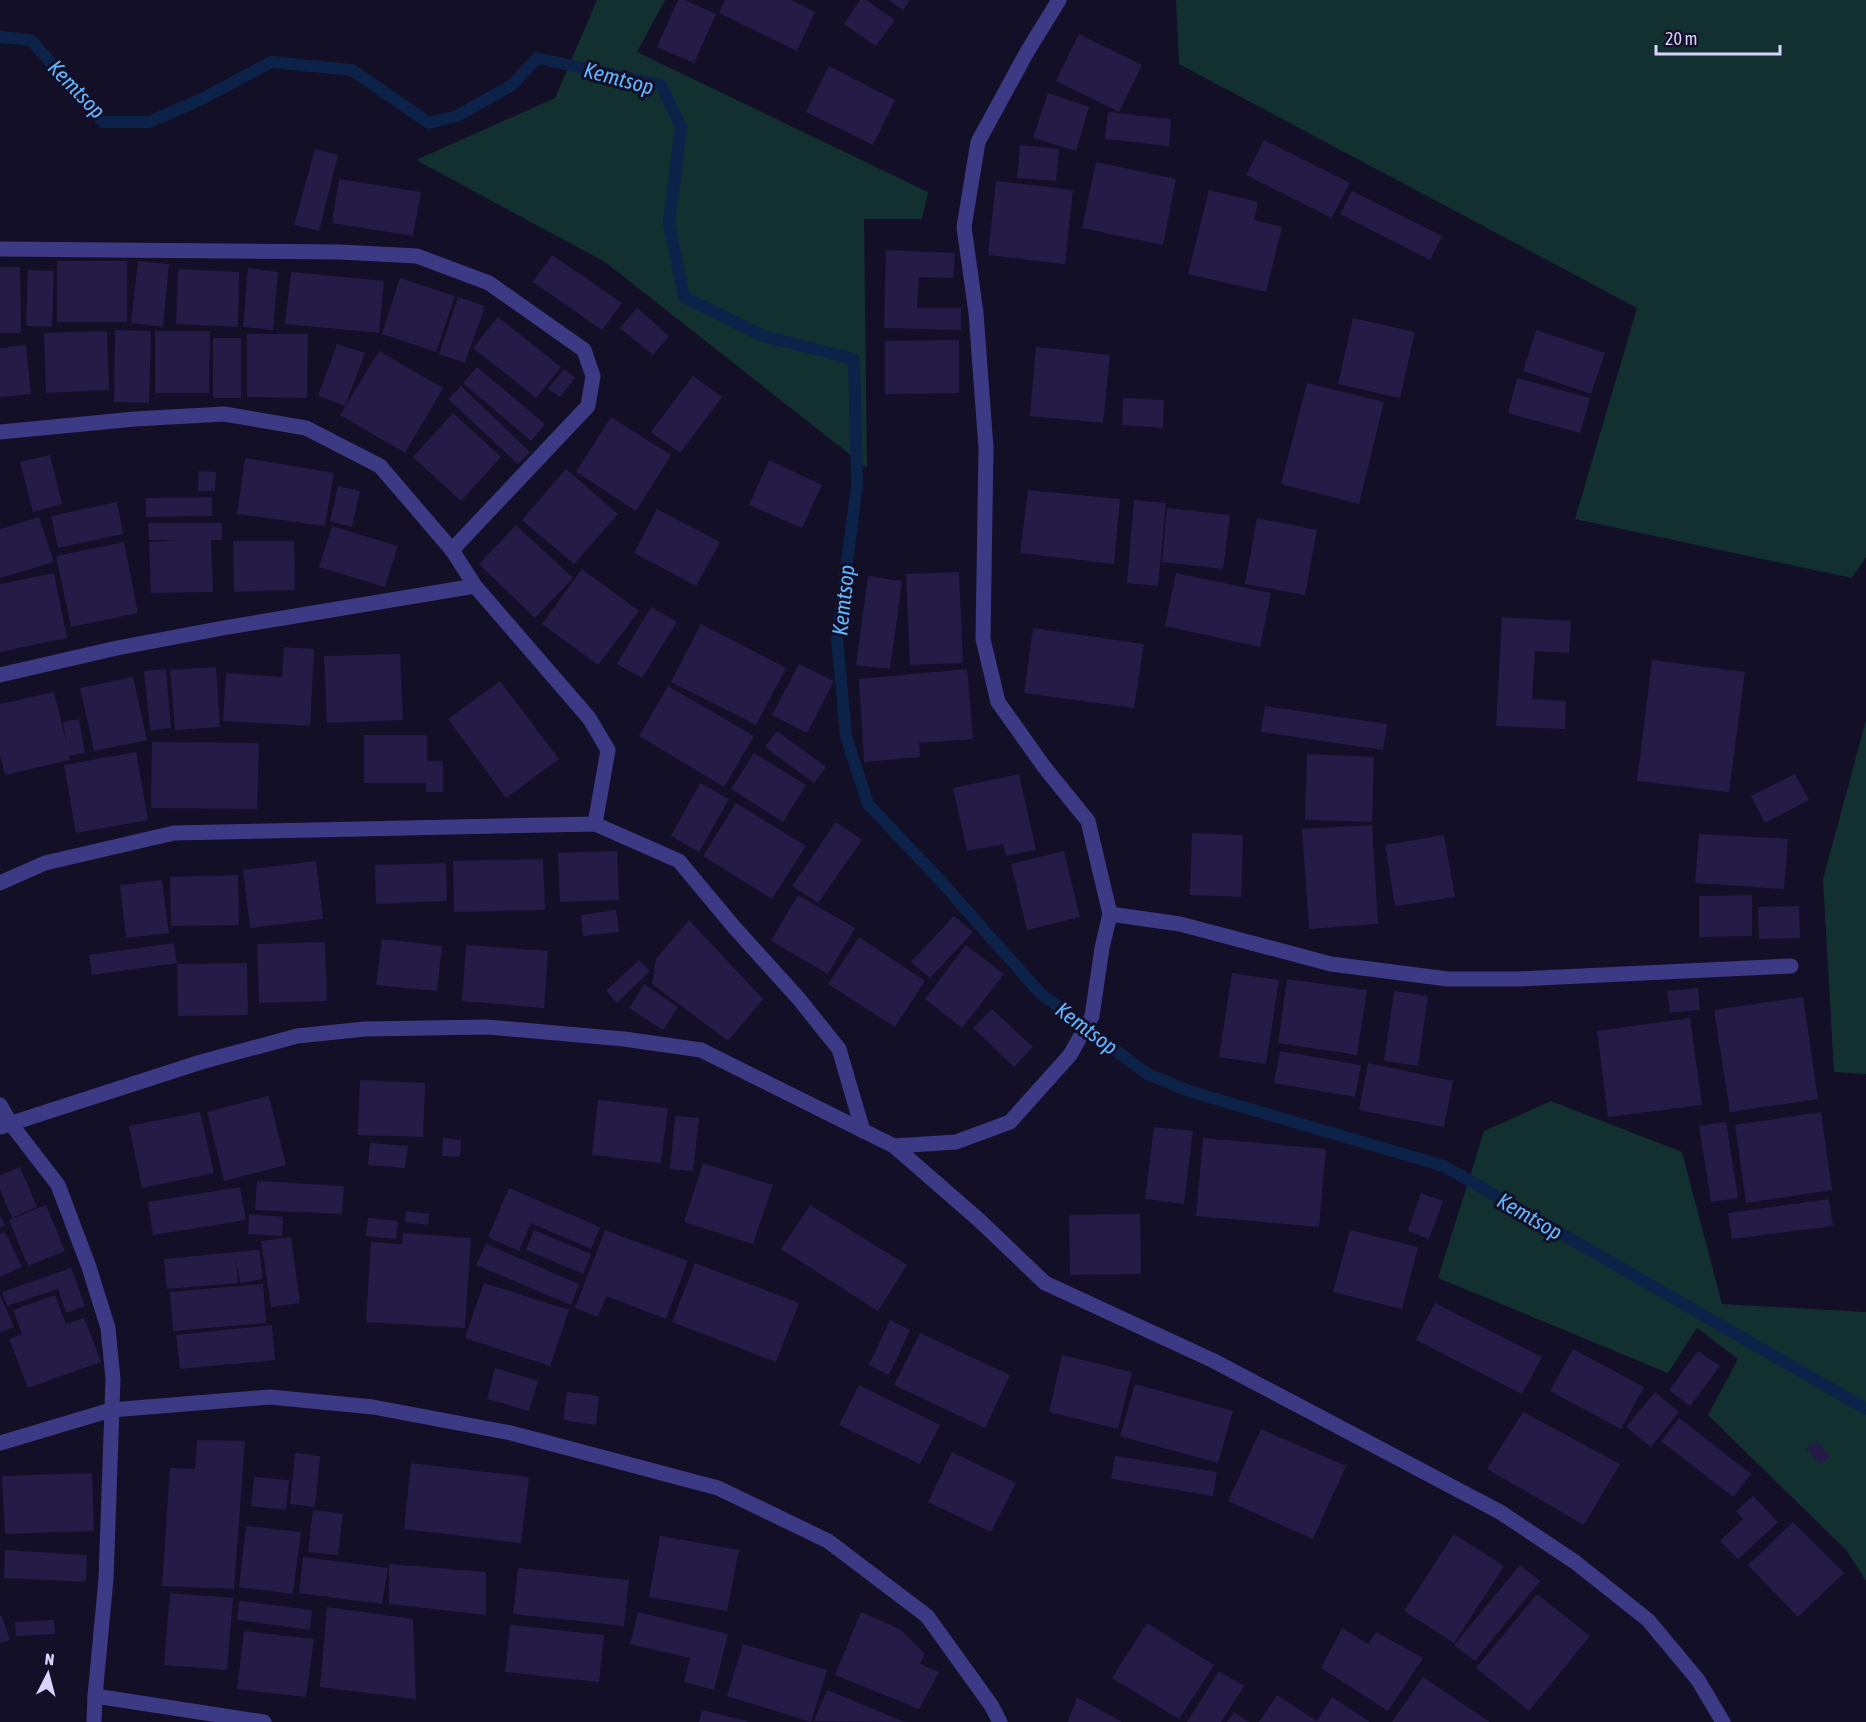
<svg xmlns="http://www.w3.org/2000/svg" width="1866" height="1722" viewBox="0 0 1866 1722" font-family="'Asap Condensed',sans-serif">
<style>
.green{fill:#12302f}
.lines{fill:none;stroke-linecap:round;stroke-linejoin:round}
.stream{stroke:#0c2248;stroke-width:12}
.building{fill:#241b47}
.minor{stroke:#3d3a85;stroke-width:15}
.labels{text-anchor:middle;dominant-baseline:central;stroke-width:6;stroke-linejoin:round;paint-order:stroke}
.water-label{font-size:22px;font-style:italic;fill:#62b6ff;stroke:#130f26}
</style>
<rect width="100%" height="100%" fill="#130f26"/>
<g class="green">
<path d="M597,0H665L637,52L928,192L922,219H864L867,468L605,262L416,160L555,98Z"/>
<path d="M1176,0H1866V557L1852,578L1575,519L1637,308L1179,64Z"/>
<path d="M1866,720V1074L1834,1072L1823,879Z"/>
<path d="M1551,1101L1682,1152L1722,1304L1866,1312V1581L1847,1551L1708,1415L1738,1359L1697,1328L1668,1373L1438,1278L1484,1131Z"/>
</g>
<g class="lines">
<path class="stream" d="M0,37L31,40L103,122H149L202,99L271,62L352,70L429,123L457,116L512,85L537,58L661,85L681,127L669,223L684,297L763,336L854,359L857,485L837,638L846,736L868,804L937,877L1040,993L1147,1074L1192,1092L1444,1166L1866,1409"/>
</g>
<g class="building">
<path d="M678,0H685L716,14L694,63L657,47Z"/>
<path d="M725,0H791L815,12L797,51L719,13Z"/>
<path d="M860,0H866L895,20L876,46L844,24Z"/>
<path d="M888,0H910L903,10Z"/>
<path d="M1079,34L1142,65L1119,112L1056,81Z"/>
<path d="M829,66L895,100L873,145L806,112Z"/>
<path d="M1048,93L1089,107L1076,151L1033,138Z"/>
<path d="M1108,112L1171,119L1169,146L1105,139Z"/>
<path d="M1264,140L1350,183L1332,218L1246,175Z"/>
<path d="M1020,145L1059,149L1056,181L1017,178Z"/>
<path d="M315,149L338,155L319,231L294,225Z"/>
<path d="M1096,162L1176,179L1163,245L1082,228Z"/>
<path d="M339,179L421,192L413,236L332,223Z"/>
<path d="M996,181L1073,190L1065,264L988,255Z"/>
<path d="M1209,190L1258,202L1254,220L1282,227L1266,292L1188,274Z"/>
<path d="M1352,191L1442,236L1430,260L1340,214Z"/>
<path d="M886,250L955,253L953,278L919,277L917,308H961V330L884,328Z"/>
<path d="M552,255L622,303L602,330L533,282Z"/>
<rect x="57" y="261" width="70" height="61"/>
<path d="M138,261L169,264L163,327L131,323Z"/>
<path d="M0,267H20L21,333H0Z"/>
<path d="M248,268L278,272L273,330L243,327Z"/>
<path d="M178,269L239,272L238,327L176,324Z"/>
<path d="M28,270L54,271L52,327L26,326Z"/>
<path d="M291,272L384,281L379,333L285,324Z"/>
<path d="M400,278L455,296L436,352L382,334Z"/>
<path d="M458,297L485,306L465,363L439,354Z"/>
<path d="M637,308L669,336L653,355L620,328Z"/>
<path d="M498,317L561,367L536,398L473,348Z"/>
<path d="M1353,318L1415,332L1400,398L1338,384Z"/>
<path d="M115,330L151,331L149,403L114,402Z"/>
<path d="M1536,330L1605,353L1591,394L1523,371Z"/>
<path d="M107,331L109,390L46,393L44,333Z"/>
<path d="M155,331H210L209,393H155Z"/>
<path d="M247,334H308L307,398L247,397Z"/>
<rect x="213" y="338" width="28" height="60"/>
<path d="M959,340V393L885,394V341Z"/>
<path d="M337,344L365,353L345,406L318,396Z"/>
<path d="M26,345L31,394L0,397V348Z"/>
<path d="M1036,347L1110,355L1103,423L1030,416Z"/>
<path d="M379,351L443,388L405,453L340,415Z"/>
<path d="M477,367L545,424L531,441L463,383Z"/>
<path d="M564,369L575,378L560,397L548,389Z"/>
<path d="M693,376L722,397L680,453L651,432Z"/>
<path d="M1517,378L1590,398L1580,433L1508,413Z"/>
<path d="M1307,383L1384,402L1359,504L1281,484Z"/>
<path d="M461,386L530,452L518,464L448,399Z"/>
<path d="M1123,398L1164,400L1163,428L1122,425Z"/>
<path d="M453,413L501,457L461,501L413,457Z"/>
<path d="M611,417L671,455L636,511L576,472Z"/>
<path d="M50,455L62,504L33,512L20,462Z"/>
<path d="M245,458L334,473L325,526L237,514Z"/>
<path d="M769,460L822,485L802,528L749,505Z"/>
<path d="M566,469L618,514L574,564L522,520Z"/>
<path d="M199,471L216,472L215,491H198Z"/>
<path d="M338,486L360,491L352,527L330,521Z"/>
<path d="M1028,490L1120,499L1114,564L1020,553Z"/>
<path d="M212,497V516L146,517V498Z"/>
<path d="M1134,500L1166,503L1158,586L1127,583Z"/>
<path d="M117,502L123,534L58,548L51,516Z"/>
<path d="M1167,508L1230,515L1223,569L1162,562Z"/>
<path d="M657,509L720,542L696,586L634,553Z"/>
<path d="M39,517L54,562L0,578V529Z"/>
<path d="M1257,518L1317,530L1305,595L1245,584Z"/>
<path d="M148,523H222V540H211L213,592L151,593L149,542L180,540H149Z"/>
<path d="M516,525L573,578L535,618L479,564Z"/>
<path d="M332,526L398,546L385,587L319,567Z"/>
<path d="M233,541H294L295,590L234,592Z"/>
<path d="M124,542L138,613L71,627L56,556Z"/>
<path d="M582,569L639,611L598,665L542,624Z"/>
<path d="M959,572L963,663L910,665L906,574Z"/>
<path d="M54,573L67,638L0,652V584Z"/>
<path d="M1176,573L1271,593L1260,647L1165,626Z"/>
<path d="M868,576L902,581L890,669L856,665Z"/>
<path d="M651,607L677,622L642,678L617,664Z"/>
<path d="M1502,617L1571,621L1569,653L1535,651L1532,699L1566,701L1565,729L1496,726Z"/>
<path d="M701,624L786,668L756,725L671,682Z"/>
<path d="M1033,628L1144,644L1134,708L1024,693Z"/>
<path d="M284,647L314,649L310,726L223,721L226,673L282,677Z"/>
<path d="M400,654L403,720L327,723L324,656Z"/>
<path d="M1652,660L1745,672L1729,792L1637,781Z"/>
<path d="M799,664L834,681L807,733L772,715Z"/>
<path d="M216,667L220,727L175,730L170,670Z"/>
<path d="M166,669L171,728L150,730L144,671Z"/>
<path d="M967,669L973,739L919,743L920,757L864,762L859,679Z"/>
<path d="M133,677L147,740L94,751L80,688Z"/>
<path d="M500,681L559,759L506,798L448,719Z"/>
<path d="M668,686L754,736L724,787L639,736Z"/>
<path d="M54,692L67,744L63,722L79,719L85,753L69,756L70,760L5,775L0,754V704Z"/>
<path d="M1265,706L1387,724L1383,750L1261,732Z"/>
<path d="M777,731L826,767L814,783L765,747Z"/>
<path d="M364,735H427V761H443V792H426V783H364Z"/>
<path d="M152,742L259,743L257,809L151,808Z"/>
<path d="M136,752L148,820L76,833L64,765Z"/>
<path d="M754,753L806,785L783,822L731,789Z"/>
<path d="M1307,754L1374,757L1372,822L1305,820Z"/>
<path d="M1019,774L1036,850L1006,856L1003,844L967,851L953,788Z"/>
<path d="M1795,774L1809,800L1765,823L1751,796Z"/>
<path d="M700,783L729,799L699,852L671,836Z"/>
<path d="M736,803L806,846L772,899L703,856Z"/>
<path d="M836,822L862,840L818,903L792,886Z"/>
<path d="M1372,825L1378,924L1309,929L1302,829Z"/>
<path d="M1192,833L1243,835L1241,897L1190,895Z"/>
<path d="M1699,834L1788,839L1784,889L1695,883Z"/>
<path d="M1444,835L1455,897L1395,906L1385,845Z"/>
<path d="M617,851L619,900L560,902L558,853Z"/>
<path d="M1064,851L1080,917L1027,930L1011,864Z"/>
<path d="M543,859L545,910L454,912L453,861Z"/>
<path d="M316,861L323,919L250,928L243,870Z"/>
<path d="M446,863L447,901L376,904L375,865Z"/>
<path d="M238,875L239,925L171,926L170,877Z"/>
<path d="M162,880L169,933L126,938L120,885Z"/>
<path d="M798,895L855,928L828,974L771,941Z"/>
<path d="M1752,895V936L1699,937V896Z"/>
<path d="M1799,906L1800,938L1759,939L1758,907Z"/>
<path d="M616,910L619,932L583,936L581,915Z"/>
<path d="M954,916L973,932L930,978L911,962Z"/>
<path d="M689,920L763,999L728,1041L652,984L656,959Z"/>
<path d="M859,937L925,981L895,1027L828,984Z"/>
<path d="M382,939L442,946L437,991L376,985Z"/>
<path d="M325,942L327,1001L259,1003L257,944Z"/>
<path d="M174,943L177,963L92,975L89,955Z"/>
<path d="M466,945L548,951L544,1008L462,1001Z"/>
<path d="M966,945L1004,974L962,1028L925,999Z"/>
<path d="M639,960L650,971L617,1003L606,991Z"/>
<path d="M247,963L248,1015L178,1016L177,964Z"/>
<path d="M1232,973L1279,980L1266,1064L1219,1057Z"/>
<path d="M1287,979L1367,990L1357,1055L1278,1043Z"/>
<path d="M644,984L678,1007L663,1030L629,1008Z"/>
<path d="M1698,988L1700,1010L1670,1013L1667,991Z"/>
<path d="M1394,991L1428,996L1418,1066L1384,1061Z"/>
<path d="M1803,997L1818,1099L1730,1112L1714,1010Z"/>
<path d="M992,1009L1033,1047L1014,1067L973,1028Z"/>
<path d="M1690,1018L1702,1105L1608,1117L1597,1031Z"/>
<path d="M1280,1051L1361,1065L1355,1097L1274,1083Z"/>
<path d="M1368,1063L1453,1081L1444,1127L1359,1110Z"/>
<path d="M360,1080L425,1083L423,1137L358,1135Z"/>
<path d="M269,1096L286,1165L224,1181L207,1112Z"/>
<path d="M598,1100L668,1108L661,1163L592,1155Z"/>
<path d="M200,1112L214,1173L142,1188L129,1126Z"/>
<path d="M1821,1112L1832,1190L1746,1203L1735,1125Z"/>
<path d="M675,1116L699,1118L693,1171L670,1169Z"/>
<path d="M1726,1122L1738,1198L1711,1202L1699,1126Z"/>
<path d="M1154,1127L1193,1131L1184,1204L1145,1199Z"/>
<path d="M443,1138L461,1140L460,1157L442,1156Z"/>
<path d="M1203,1138L1326,1149L1319,1227L1196,1216Z"/>
<path d="M370,1143L408,1146L405,1168L368,1165Z"/>
<path d="M703,1163L773,1185L753,1244L684,1222Z"/>
<path d="M20,1167L37,1207L12,1218L0,1189V1175Z"/>
<path d="M257,1181L344,1186L342,1214L255,1210Z"/>
<path d="M240,1187L246,1220L153,1235L148,1202Z"/>
<path d="M509,1188L600,1227L591,1249L531,1223L519,1251L488,1237Z"/>
<path d="M1421,1193L1443,1201L1429,1239L1408,1231Z"/>
<path d="M1829,1199L1833,1226L1732,1239L1728,1213Z"/>
<path d="M46,1205L65,1251L28,1266L9,1220Z"/>
<path d="M810,1205L907,1265L878,1311L781,1249Z"/>
<path d="M406,1211L429,1214L428,1225L405,1222Z"/>
<path d="M0,1214L5,1225L0,1228Z"/>
<path d="M249,1214L283,1217L282,1236L248,1234Z"/>
<path d="M1140,1214L1141,1274L1070,1275L1069,1215Z"/>
<path d="M368,1218L398,1221L396,1239L366,1236Z"/>
<path d="M534,1230L591,1254L583,1274L526,1250Z"/>
<path d="M605,1230L688,1261L666,1319L606,1296L598,1317L575,1308Z"/>
<path d="M1350,1230L1418,1247L1402,1309L1333,1292Z"/>
<path d="M5,1232L22,1267L0,1277V1234Z"/>
<path d="M403,1233L471,1238L465,1328L366,1322L371,1242L402,1244Z"/>
<path d="M291,1237L300,1303L271,1307L261,1241Z"/>
<path d="M486,1244L579,1284L571,1305L476,1265Z"/>
<path d="M259,1250L263,1279L240,1283L236,1259L238,1283L167,1289L164,1259Z"/>
<path d="M695,1263L799,1303L776,1362L672,1322Z"/>
<path d="M71,1268L85,1306L66,1313L58,1289L7,1306L2,1292Z"/>
<path d="M484,1283L569,1310L550,1366L465,1338Z"/>
<path d="M263,1284L266,1323L173,1331L170,1292Z"/>
<path d="M0,1295L14,1327L0,1333Z"/>
<path d="M55,1295L66,1324L84,1318L101,1362L28,1388L9,1339L22,1334L13,1310Z"/>
<path d="M1435,1303L1542,1357L1522,1394L1416,1340Z"/>
<path d="M890,1320L910,1330L889,1375L869,1365Z"/>
<path d="M272,1325L275,1360L180,1369L176,1335Z"/>
<path d="M920,1333L1010,1375L985,1428L894,1385Z"/>
<path d="M1573,1349L1644,1387L1621,1429L1550,1391Z"/>
<path d="M1698,1351L1720,1366L1690,1406L1669,1390Z"/>
<path d="M1062,1355L1132,1372L1118,1429L1049,1412Z"/>
<path d="M495,1368L538,1381L529,1411L487,1399Z"/>
<path d="M1135,1384L1233,1411L1218,1463L1120,1436Z"/>
<path d="M859,1385L940,1425L920,1464L839,1425Z"/>
<path d="M567,1392L599,1396L596,1425L563,1420Z"/>
<path d="M1655,1392L1679,1412L1651,1447L1626,1427Z"/>
<path d="M1523,1412L1620,1464L1584,1525L1487,1469Z"/>
<path d="M1679,1418L1751,1474L1733,1497L1661,1441Z"/>
<path d="M1261,1429L1346,1466L1313,1539L1228,1501Z"/>
<path d="M197,1440L245,1441L234,1589L162,1586L170,1468L195,1469Z"/>
<path d="M1816,1441L1830,1456L1820,1465L1806,1449Z"/>
<path d="M952,1452L1016,1483L991,1532L928,1502Z"/>
<path d="M295,1453L320,1456L315,1507L290,1504Z"/>
<path d="M1115,1456L1217,1472L1213,1496L1111,1479Z"/>
<path d="M411,1463L529,1477L521,1543L404,1529Z"/>
<path d="M92,1473L94,1531L5,1534L2,1476Z"/>
<path d="M254,1477L289,1480L286,1510L251,1506Z"/>
<path d="M1753,1496L1778,1522L1738,1559L1720,1541L1743,1519L1736,1511Z"/>
<path d="M313,1510L343,1514L338,1555L308,1552Z"/>
<path d="M1793,1522L1844,1573L1798,1617L1748,1565Z"/>
<path d="M246,1526L301,1532L293,1594L239,1587Z"/>
<path d="M1454,1534L1504,1566L1454,1643L1404,1611Z"/>
<path d="M660,1536L739,1550L727,1611L649,1597Z"/>
<path d="M5,1550L87,1555L86,1582L4,1578Z"/>
<path d="M303,1557L388,1568L382,1604L299,1593Z"/>
<path d="M389,1564L486,1572V1615L389,1604Z"/>
<path d="M1520,1565L1540,1581L1475,1661L1454,1645Z"/>
<path d="M518,1568L629,1580L624,1626L513,1614Z"/>
<path d="M170,1593L233,1598L227,1670L164,1665Z"/>
<path d="M1537,1594L1590,1636L1529,1711L1476,1668Z"/>
<path d="M239,1601L312,1610L310,1630L237,1620Z"/>
<path d="M327,1607L413,1619L416,1699L320,1687Z"/>
<path d="M638,1612L728,1634L714,1690L684,1682L690,1658L630,1644Z"/>
<path d="M861,1612L900,1629L925,1654L920,1664L939,1672L919,1709L835,1675Z"/>
<path d="M0,1616H2L10,1640L0,1643Z"/>
<path d="M54,1620L55,1634L16,1636L15,1622Z"/>
<path d="M1147,1623L1214,1665L1179,1719L1112,1678Z"/>
<path d="M510,1625L604,1635L599,1682L505,1672Z"/>
<path d="M1342,1628L1368,1644L1376,1632L1423,1658L1388,1711L1321,1668Z"/>
<path d="M244,1631L314,1639L306,1697L237,1689Z"/>
<path d="M743,1644L827,1670L811,1722L727,1696Z"/>
<path d="M1219,1671L1244,1686L1221,1722H1187Z"/>
<path d="M1423,1677L1490,1722H1392Z"/>
<path d="M827,1690L905,1722L814,1721Z"/>
<path d="M1277,1695L1317,1721L1332,1697L1370,1722H1259Z"/>
<path d="M1077,1697L1122,1722H1068Z"/>
<path d="M702,1710L747,1721V1722H699Z"/>
<path d="M1234,1712L1249,1722H1227Z"/>
</g>
<g class="lines">
<g class="minor">
<path d="M0,249L340,252L417,256L489,283L584,350L593,376L588,406L452,550"/>
<path d="M0,432L135,419L224,414L306,428L380,466L452,550L475,586L589,718L608,750L595,824"/>
<path d="M0,675L117,648L223,628L475,586"/>
<path d="M0,883L45,863L174,833L595,824L679,861L734,927L799,999L839,1049L863,1131"/>
<path d="M1110,914L1180,924L1331,964L1448,979H1518L1791,966"/>
<path d="M0,1105L11,1124L58,1185L89,1267L108,1328L113,1379L106,1579L95,1696L94,1722"/>
<path d="M0,1127L201,1062L297,1036L365,1029L487,1027L624,1039L701,1050L894,1146L979,1220L1045,1283L1214,1361L1500,1512L1575,1562L1648,1620L1698,1680L1723,1722"/>
<path d="M894,1146L956,1142L1010,1122L1070,1055L1092,1016L1102,948L1110,914L1088,821L1045,768L998,702L983,639L986,448L976,313L964,227L978,142L1027,52L1059,0"/>
<path d="M0,1443L111,1410L270,1397L373,1407L511,1433L718,1488L828,1541L927,1616L991,1705L1000,1722"/>
<path d="M95,1696L264,1722"/>
</g>
</g>
<g class="labels">
<g class="water-label">
<text transform="translate(619 78) rotate(15)">Kemtsop</text>
<text transform="translate(77 89) rotate(46)">Kemtsop</text>
<text transform="translate(843 600) rotate(-84)">Kemtsop</text>
<text transform="translate(1087 1028) rotate(37)">Kemtsop</text>
<text transform="translate(1530 1216) rotate(30)">Kemtsop</text>
</g>
</g>
<g transform="translate(48 1674) rotate(6)" stroke="#130f26" stroke-width="4.5" paint-order="stroke">
<path d="M0-4.5L10 22L0 15L-10 22Z" fill="#d9d4ff"/>
<text y="-9" font-size="16" font-weight="bold" text-anchor="middle" fill="#d9d4ff">N</text>
</g>
<path d="M1656 45v9h124v-9" fill="none" stroke="#d9d4ff" stroke-width="3"/>
<text x="1665" y="45" font-size="18" fill="#d9d4ff" stroke="#130f26" stroke-width="4.5" paint-order="stroke">20 m</text>
</svg>
